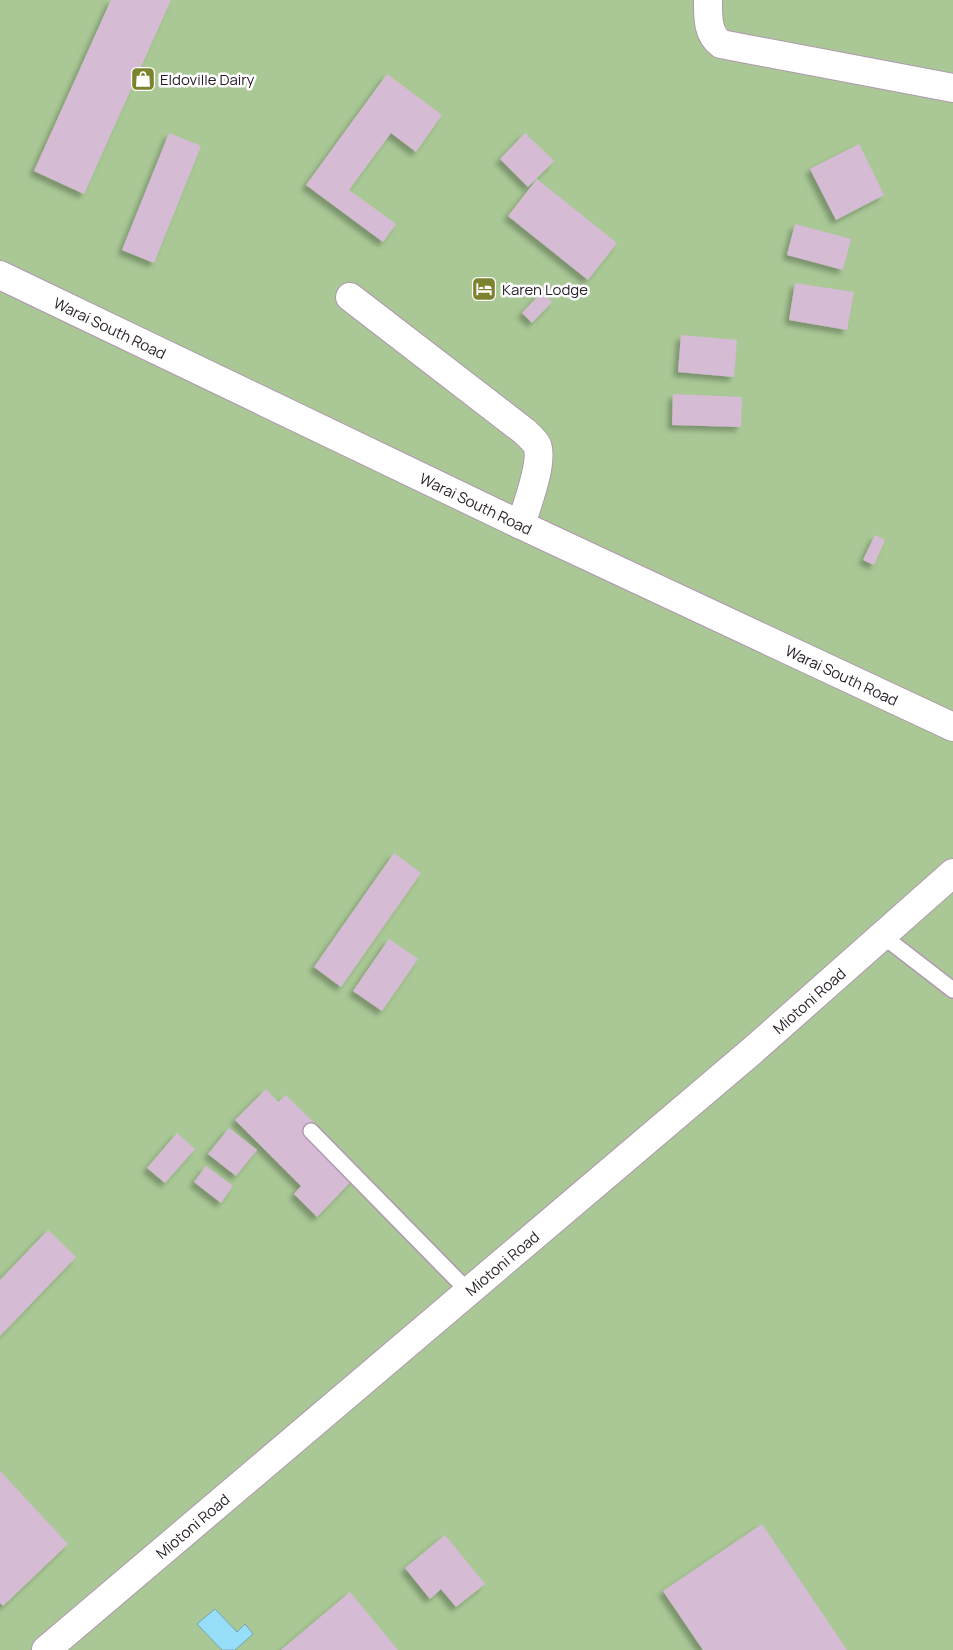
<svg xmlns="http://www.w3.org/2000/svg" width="953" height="1650" viewBox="0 0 953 1650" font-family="Manrope,sans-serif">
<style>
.green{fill:#a9c895}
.water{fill:#97def9;stroke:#75a4b9}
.building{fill:#d6bbd5;filter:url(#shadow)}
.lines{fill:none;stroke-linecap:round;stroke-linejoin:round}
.lane-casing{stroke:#b197af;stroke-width:18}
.street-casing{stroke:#b197af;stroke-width:30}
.lane{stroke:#fff;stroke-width:15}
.street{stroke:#fff;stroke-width:28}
.labels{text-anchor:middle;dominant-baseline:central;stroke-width:5;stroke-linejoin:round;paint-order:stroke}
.poi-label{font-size:15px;fill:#261c25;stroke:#fff;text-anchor:start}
.street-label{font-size:15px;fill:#261c25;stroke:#fff}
</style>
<defs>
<filter id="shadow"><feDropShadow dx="-4.5" dy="4.5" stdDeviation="2.5" flood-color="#0004"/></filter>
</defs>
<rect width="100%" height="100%" fill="#fce0fb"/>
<rect class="green" x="0" y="0" width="953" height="1650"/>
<path class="water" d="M215,1609L237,1632L245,1624L253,1634L235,1650H222L197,1624Z"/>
<g class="building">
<path d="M111,0H171L84,194L34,171Z"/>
<path d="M387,74L442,115L416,152L391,133L349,190L396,224L383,242L306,185Z"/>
<path d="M169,133L201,146L154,263L122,250Z"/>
<path d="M525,133L554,161L528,187L500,159Z"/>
<path d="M859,144L884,195L836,220L810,169Z"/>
<path d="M537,179L617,243L588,280L508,216Z"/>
<path d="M795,224L851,239L843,270L787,255Z"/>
<path d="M795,283L854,292L847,330L789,320Z"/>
<path d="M542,292L552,302L532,323L522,313Z"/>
<path d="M681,335L737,340L734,377L678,372Z"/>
<path d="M673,394L742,397L741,427L672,425Z"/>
<path d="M875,535L885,540L874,565L863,560Z"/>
<path d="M394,853L421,873L341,987L314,967Z"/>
<path d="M389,939L418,959L382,1011L353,991Z"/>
<path d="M266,1089L278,1102L286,1095L362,1170L317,1217L294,1194L301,1186L235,1120Z"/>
<path d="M229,1128L257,1150L236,1176L208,1154Z"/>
<path d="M177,1133L195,1149L165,1183L147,1168Z"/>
<path d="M206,1166L233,1186L221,1203L194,1182Z"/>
<path d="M48,1230L76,1257L0,1336V1280Z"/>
<path d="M0,1471L68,1544L3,1606L0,1603Z"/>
<path d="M762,1524L847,1650H703L663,1591Z"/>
<path d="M445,1535L485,1584L456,1607L441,1589L430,1599L405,1568Z"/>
<path d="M350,1592L398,1650H281Z"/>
</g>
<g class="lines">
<defs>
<g id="lane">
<path d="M883,936L953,990"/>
<path d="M311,1131L469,1292"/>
</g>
<g id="street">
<path d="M708,0C708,16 707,34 721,44L953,88"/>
<path id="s1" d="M0,275L521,525L953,727"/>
<path d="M350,297L524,431C528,435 534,440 537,445C544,462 526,507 521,525"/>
<path id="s2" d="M46,1650L752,1051L953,873"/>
</g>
</defs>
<use href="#lane" class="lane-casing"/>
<use href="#street" class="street-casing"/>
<use href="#lane" class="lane"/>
<use href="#street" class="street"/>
</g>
<defs>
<symbol id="shop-square" viewBox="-11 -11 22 22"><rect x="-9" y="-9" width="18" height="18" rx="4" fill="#7c822d" stroke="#fff"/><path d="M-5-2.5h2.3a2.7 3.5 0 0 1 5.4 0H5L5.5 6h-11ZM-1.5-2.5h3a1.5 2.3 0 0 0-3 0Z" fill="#fff"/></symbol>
<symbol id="hotel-square" viewBox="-11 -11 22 22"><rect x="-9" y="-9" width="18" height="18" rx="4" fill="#7c822d" stroke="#fff"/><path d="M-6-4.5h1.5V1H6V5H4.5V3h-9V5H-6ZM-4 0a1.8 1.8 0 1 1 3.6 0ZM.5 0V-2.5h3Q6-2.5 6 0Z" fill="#fff"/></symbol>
</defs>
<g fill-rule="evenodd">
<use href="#shop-square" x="129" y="65" width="28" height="28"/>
<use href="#hotel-square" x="470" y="275" width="28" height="28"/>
</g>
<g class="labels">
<g class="poi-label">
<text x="160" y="79">Eldoville Dairy</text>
<text x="502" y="289">Karen Lodge</text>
</g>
<g class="street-label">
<text stroke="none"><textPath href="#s1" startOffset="122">Warai South Road</textPath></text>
<text stroke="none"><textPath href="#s1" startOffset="528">Warai South Road</textPath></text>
<text stroke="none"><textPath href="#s1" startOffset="932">Warai South Road</textPath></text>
<text stroke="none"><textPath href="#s2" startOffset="1002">Miotoni Road</textPath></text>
<text stroke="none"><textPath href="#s2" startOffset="598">Miotoni Road</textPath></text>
<text stroke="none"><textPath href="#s2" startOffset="192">Miotoni Road</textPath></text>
</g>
</g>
</svg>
